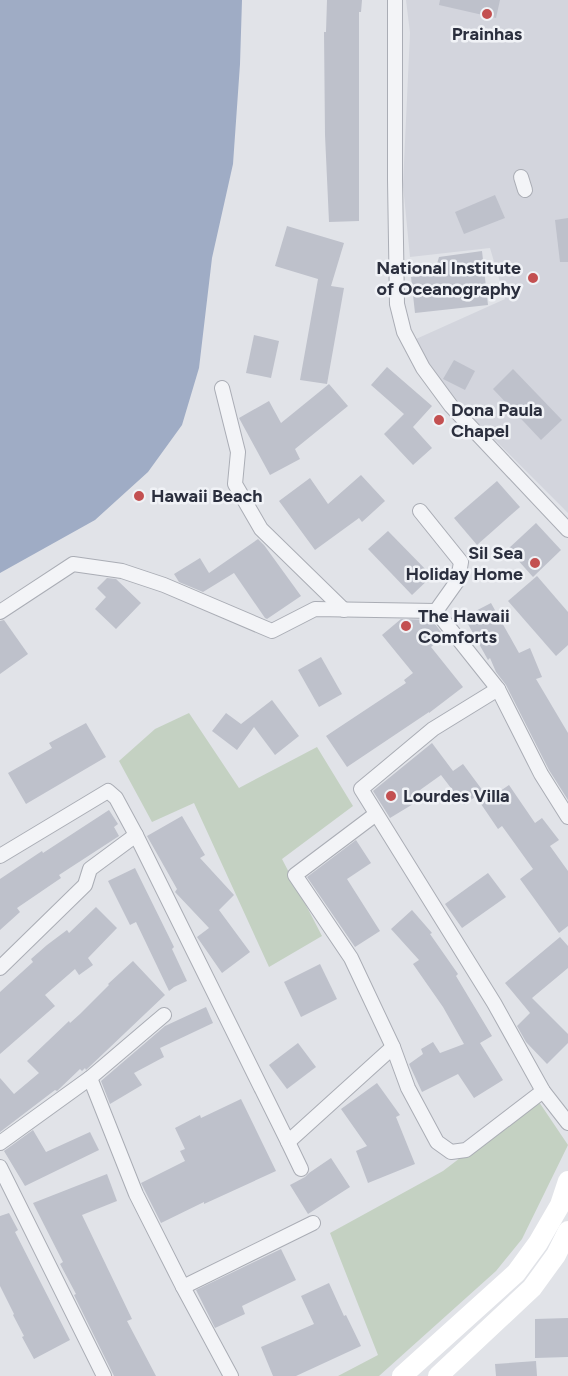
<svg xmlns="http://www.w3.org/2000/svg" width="568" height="1376" viewBox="0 0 568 1376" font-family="Figtree,sans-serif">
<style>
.built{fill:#d3d5dd}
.green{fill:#c4d1c2}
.water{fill:#9facc5}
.building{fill:#bec1cb}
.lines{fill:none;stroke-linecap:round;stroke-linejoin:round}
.street-casing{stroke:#aaadb5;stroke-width:16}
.street{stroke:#f3f4f7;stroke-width:14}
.secondary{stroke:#fff;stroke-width:20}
.poi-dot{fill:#c35051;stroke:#f0f2f6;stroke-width:2}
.labels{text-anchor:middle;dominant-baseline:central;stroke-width:5;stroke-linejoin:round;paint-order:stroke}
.poi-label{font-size:18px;font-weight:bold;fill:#2b2f3e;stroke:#f0f2f6;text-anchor:start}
</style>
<rect width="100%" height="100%" fill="#e1e3e8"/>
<path class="built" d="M406,0H568V513L443,388L429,366L416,339L505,299L490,248L410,257L403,185L410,33Z"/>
<g class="green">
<path d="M189,713L239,788L317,747L353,806L282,859L322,936L269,967L194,803L152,822L119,761L155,729Z"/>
<path d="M537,1099L568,1145L522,1239L496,1271L379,1376H338L378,1355L330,1233L443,1171Z"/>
</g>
<path class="water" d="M0,0H242L240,64L233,164L212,258L199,368L182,425L148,472L95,520L0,573Z"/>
<g class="building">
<path d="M327,0H362L361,12H359V221L329,222L325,135L324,32H326Z"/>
<path d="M440,0H500L496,18L439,5Z"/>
<path d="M495,195L505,218L464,234L455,212Z"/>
<path d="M568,218V262H560L555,220Z"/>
<path d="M287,226L344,243L331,286L344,288L327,384L300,380L318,279L275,266Z"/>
<path d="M482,251L488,305L415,313L411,277L434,274L439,257Z"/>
<path d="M254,335L279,341L271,378L246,373Z"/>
<path d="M454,360L475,371L465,390L443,379Z"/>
<path d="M387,367L432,406L413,427L432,448L413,465L384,434L404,414L371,385Z"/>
<path d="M513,369L562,420L541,440L493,389Z"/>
<path d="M329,384L348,406L295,449L300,459L270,475L239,418L269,401L281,423Z"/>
<path d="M361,475L385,501L362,522L359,518L315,550L279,501L310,478L328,504Z"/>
<path d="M497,481L520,507L477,545L454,518Z"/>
<path d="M536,523L561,550L533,577L508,549Z"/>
<path d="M388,531L432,576L412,595L368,549Z"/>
<path d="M258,539L264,545L301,596L267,619L265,618L234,573L203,592L179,582L174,574L200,558L209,573Z"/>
<path d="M537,576L568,612V645L556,656L508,601Z"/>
<path d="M107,578L116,579L141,603L116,629L95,609L106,597L97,588Z"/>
<path d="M491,603L519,653L530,648L542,677L536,679L568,733V800L549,770L506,685L496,672L490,658L488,660L464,617Z"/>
<path d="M401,619L432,620L444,636L431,647L463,687L429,713V712L347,767L326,736L406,683L404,680L413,673L382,635Z"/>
<path d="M4,620L28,654L0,674V621Z"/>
<path d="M321,657L342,694L319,707L298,670Z"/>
<path d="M272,700L299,736L275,755L254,727L237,750L212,731L226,713L241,724Z"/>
<path d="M86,723L106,757L26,804L8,773L52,748L49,743Z"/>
<path d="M432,743L453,771L463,764L483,791L464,805L441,775L413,795L418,801L390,818L373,791Z"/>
<path d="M509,785L535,823L542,818L559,840L550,846L568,871V926L559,933L520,879L533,869L502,826L498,829L481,804Z"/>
<path d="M109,810L118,824L114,827L119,836L59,875L61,878L17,908L20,912L0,930V879L42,851L43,853Z"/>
<path d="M182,816L205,855L200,858L234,895L219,910L250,952L222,973L197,937L209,928L175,892L177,889L147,836Z"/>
<path d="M356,840L371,863L347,879L380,931L355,947L307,877Z"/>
<path d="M135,868L174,947L172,949L187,981L174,987L169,991L136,922L130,925L108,881Z"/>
<path d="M488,873L506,897L462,928L445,904Z"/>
<path d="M96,907L117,928L88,958L93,965L79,975L75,969L45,995L55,1006L0,1054V992L33,962L31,959L47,945L67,930L69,933Z"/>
<path d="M412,910L432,933L430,934L458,974L456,976L492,1036L480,1043L503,1080L474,1098L458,1074L422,1092L409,1064L423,1054L421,1049L433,1042L440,1053L464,1044L443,1007L413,964L419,960L391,929Z"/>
<path d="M560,937L568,946V968L532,998L568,1034V1043L547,1064L526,1042L517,1026L530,1013L505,983Z"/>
<path d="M133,961L165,995L86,1070L85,1068L82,1071L80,1069L57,1091L55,1090L0,1132V1078L14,1094L39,1073L27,1061L69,1021L70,1023L80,1014L109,985L108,984Z"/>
<path d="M320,964L337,999L301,1017L284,982Z"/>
<path d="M206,1007L213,1023L160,1048L164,1057L134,1073L142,1085L110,1104L101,1081L165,1026Z"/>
<path d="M298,1043L316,1067L287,1089L269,1065Z"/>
<path d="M377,1083L400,1115L396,1117L415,1164L368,1183L356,1151L367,1146L341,1109Z"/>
<path d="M241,1099L276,1171L204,1204V1202L161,1223L141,1183L185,1161L180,1151L185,1149L175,1128L200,1115L201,1118Z"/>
<path d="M33,1130L46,1152L90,1132L99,1150L25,1186L4,1151Z"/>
<path d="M331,1158L350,1187L308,1214L290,1185L305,1177L309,1173Z"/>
<path d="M107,1174L117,1201L82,1215L132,1319L127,1321L156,1376H114L74,1295L76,1294L60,1264L63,1262L33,1203Z"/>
<path d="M9,1213L18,1230L15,1232L70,1340L34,1359L22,1337L24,1336L13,1315L14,1314L0,1286V1216Z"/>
<path d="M281,1249L296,1280L242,1306L245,1314L215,1328L196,1290Z"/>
<path d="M329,1283L344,1316L346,1315L361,1346L296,1376H273L261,1347L314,1324L301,1296Z"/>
<path d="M568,1318V1357L535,1358V1319Z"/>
<path d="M536,1361L537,1376H496L495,1364Z"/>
</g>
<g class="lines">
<defs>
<g id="street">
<path d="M395,0V180L397,304L404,332L423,368L451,406L568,530"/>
<path d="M521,177L525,190"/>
<path d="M222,388L238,452L235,484L261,529L344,610"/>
<path d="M420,511L461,562L458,580L436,611L498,689L541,774L568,817"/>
<path d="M0,612L73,564L122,571L164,585L272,631L315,609L436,611"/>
<path d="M498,689L433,729L361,789L494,1003L543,1091L568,1123"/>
<path d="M376,814L295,875L351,958L393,1047L408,1088L437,1142L451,1152L466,1150L543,1091"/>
<path d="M0,856L108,791L116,798L136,835"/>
<path d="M0,968L85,885L90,869L136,835L288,1142L393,1047"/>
<path d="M90,1078L136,1194L183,1287L231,1376"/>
<path d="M288,1142L301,1169"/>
<path d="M0,1143L90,1078L164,1015"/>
<path d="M0,1167L104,1376"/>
<path d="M183,1287L313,1223"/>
</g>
</defs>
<use href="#street" class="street-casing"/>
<use href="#street" class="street"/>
<g class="secondary">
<path d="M402,1376L516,1273L538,1243L560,1205L568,1181"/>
<path d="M438,1376L532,1288L556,1255L568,1231"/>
</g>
</g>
<g class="poi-dot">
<circle cx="487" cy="14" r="6"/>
<circle cx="533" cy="278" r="6"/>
<circle cx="439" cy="420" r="6"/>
<circle cx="139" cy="496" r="6"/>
<circle cx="535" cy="563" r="6"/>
<circle cx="406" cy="626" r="6"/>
<circle cx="391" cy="796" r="6"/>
</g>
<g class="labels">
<g class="poi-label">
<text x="487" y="34" text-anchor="middle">Prainhas</text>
<text x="521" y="268" text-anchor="end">National Institute<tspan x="521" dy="21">of Oceanography</tspan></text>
<text x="451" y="410">Dona Paula<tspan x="451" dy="21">Chapel</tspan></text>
<text x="151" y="496">Hawaii Beach</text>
<text x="523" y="553" text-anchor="end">Sil Sea<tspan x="523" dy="21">Holiday Home</tspan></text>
<text x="418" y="616">The Hawaii<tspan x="418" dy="21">Comforts</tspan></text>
<text x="403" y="796">Lourdes Villa</text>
</g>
</g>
</svg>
